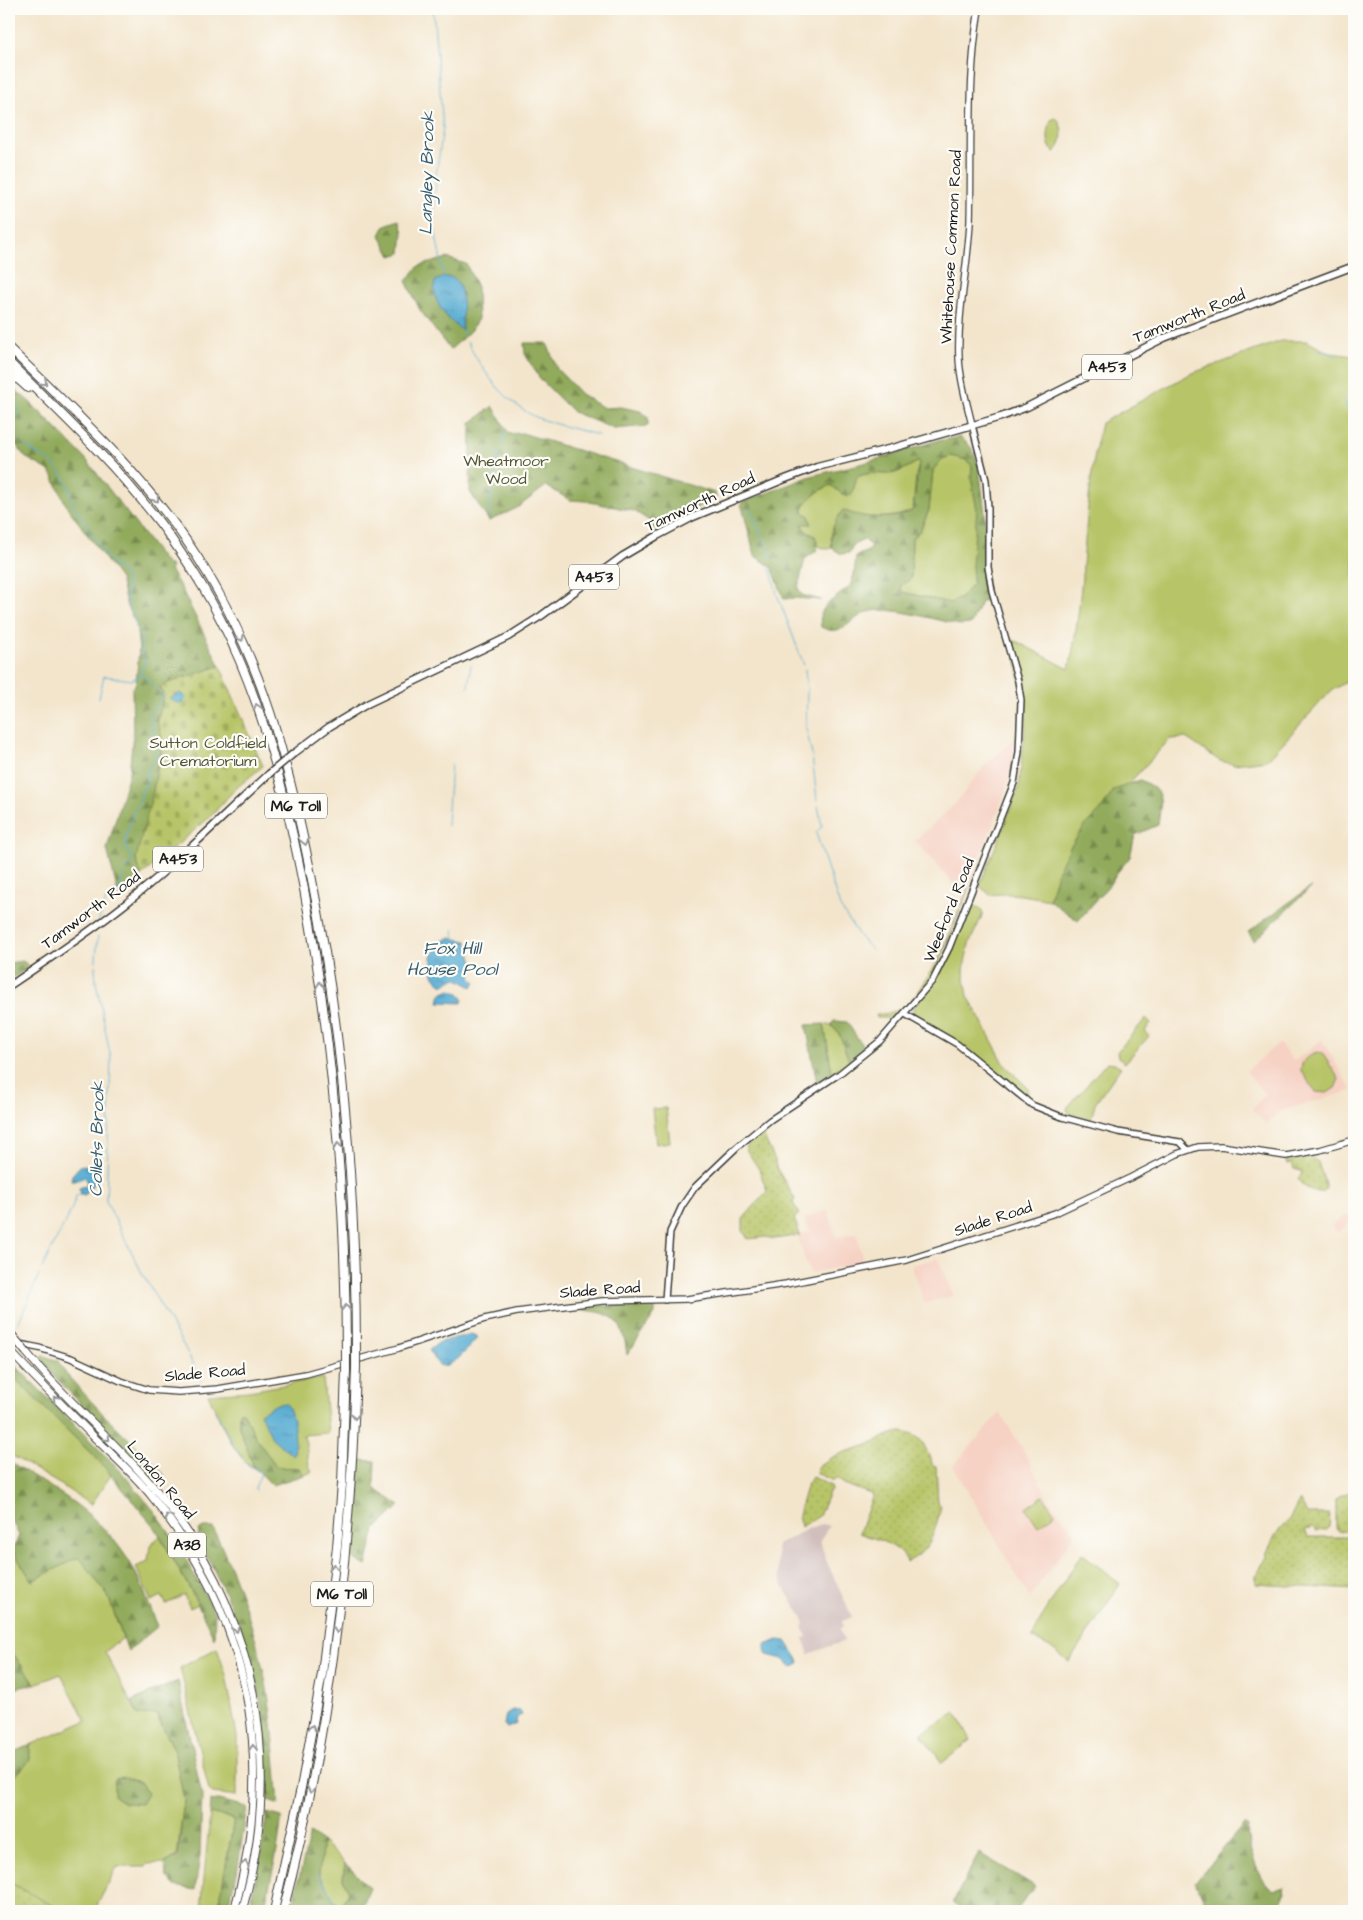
<svg xmlns="http://www.w3.org/2000/svg" width="1363" height="1920" viewBox="0 0 1363 1920" font-family="'Architects Daughter',sans-serif">
<style>
.built{fill:#f6d2c4}
.industrial{fill:#d1bfbe}
.grass{fill:#b7c567;stroke:#6a7042}
.forest{fill:url(#forest-firs);stroke:#56633c;fill-rule:evenodd}
.cemetery{fill:url(#cemetery-stones);stroke:#6a7042}
.park{fill:url(#park-dots);stroke:#6a7042}
.water{fill:url(#water-ripples);stroke:#386476}
.lines{fill:none;stroke-linecap:round;stroke-linejoin:round}
.stream{stroke:#55abd1;stroke-width:1}
.tertiary-casing{stroke:#3c3a36;stroke-width:8}
.secondary-casing{stroke:#3c3a36;stroke-width:8}
.primary-casing{stroke:#3c3a36;stroke-width:9}
.trunk-casing{stroke:#3c3a36;stroke-width:9}
.motorway-casing{stroke:#3c3a36;stroke-width:10}
.tertiary{stroke:#fff;stroke-width:5}
.secondary{stroke:#fff;stroke-width:5.5}
.primary{stroke:#fff;stroke-width:6}
.trunk{stroke:#fff;stroke-width:7}
.motorway{stroke:#fff;stroke-width:8}
.primary-bridge-casing{stroke:#3c3a36;stroke-width:9;stroke-linecap:butt}
.trunk-bridge-casing{stroke:#3c3a36;stroke-width:9;stroke-linecap:butt}
.motorway-bridge-casing{stroke:#3c3a36;stroke-width:10;stroke-linecap:butt}
.primary-bridge{stroke:#fff;stroke-width:6}
.trunk-bridge{stroke:#fff;stroke-width:7}
.motorway-bridge{stroke:#fff;stroke-width:8}
.oneway{stroke:#999}
.labels{text-anchor:middle;dominant-baseline:central;stroke-width:4.5;stroke-linejoin:round;paint-order:stroke}
.shield{fill:#fdfcf7;stroke:#605f5e;stroke-width:1}
.shield-label{font-size:15px;font-weight:bold;fill:#1c1c1c}
.street-label{font-size:16px;fill:#1c1c1c;stroke:#fdfcf7}
.park-label{font-size:16px;fill:#525736;stroke:#fdfcf7}
.water-label{font-size:18px;font-style:italic;fill:#365c6d;stroke:#fdfcf7}
</style>
<defs>
<pattern id="forest-firs" width="22" height="20" patternUnits="userSpaceOnUse" patternTransform="scale(1.25)"><rect width="22" height="20" fill="#91aa5c"/><path d="M5 1l3.5 6h-7zM16 11l3.5 6h-7z" fill="#768a4b"/></pattern>
<pattern id="cemetery-stones" width="16" height="16" patternUnits="userSpaceOnUse" patternTransform="scale(1.25)"><rect width="16" height="16" fill="#b7c567"/><path d="M2 7V4a2 2 0 0 1 4 0v3zM10 15v-3a2 2 0 0 1 4 0v3z" fill="#9da959"/></pattern>
<pattern id="park-dots" width="8" height="8" patternUnits="userSpaceOnUse" patternTransform="scale(1.25)"><rect width="8" height="8" fill="#b7c567"/><path d="M2 2h.1M6 6h.1" fill="none" stroke="#9da959" stroke-width="1.8" stroke-linecap="round"/></pattern>
<pattern id="water-ripples" width="26" height="14" patternUnits="userSpaceOnUse" patternTransform="scale(1.25)"><rect width="26" height="14" fill="#55abd1"/><path d="M2 4q2-2 4 0t4 0M15 11q2-2 4 0t4 0" fill="none" stroke="#468aa9"/></pattern>
</defs>
<rect width="100%" height="100%" fill="#fdfcf7"/>
<filter id="ink" filterUnits="userSpaceOnUse"><feTurbulence type="fractalNoise" baseFrequency=".02" numOctaves="2"/><feDisplacementMap in="SourceGraphic" scale="10" xChannelSelector="R" yChannelSelector="G"/><feConvolveMatrix kernelMatrix="1 2 1 2 8 2 1 2 1" color-interpolation-filters="sRGB"/></filter>
<filter id="wash" filterUnits="userSpaceOnUse"><feTurbulence type="fractalNoise" baseFrequency=".0096" numOctaves="4" result="noise"/><feDisplacementMap in="SourceGraphic" scale="20" xChannelSelector="R" yChannelSelector="G"/><feGaussianBlur stdDeviation="1.12" result="paint"/><feColorMatrix in="noise" values="0 0 0 0 0 0 0 0 0 0 0 0 0 0 0 0 0 1.4 0 .05"/><feComposite in="paint" operator="in"/></filter>
<g filter="url(#wash)">
<rect width="100%" height="100%" fill="#f3e5cc"/>
<g class="built">
<path d="M1015,739L1012,770L1003,798L965,896L915,841L954,805L987,763Z"/>
<path d="M1322,1040L1352,1091L1280,1111L1266,1124L1252,1109L1265,1095L1246,1071L1279,1043L1294,1061Z"/>
<path d="M828,1210L836,1237L857,1234L863,1263L810,1273L797,1236L810,1231L804,1218Z"/>
<path d="M1344,1216H1350L1352,1219L1338,1232L1332,1226Z"/>
<path d="M938,1258L953,1296L925,1303L916,1281L912,1265Z"/>
<path d="M1000,1413L1021,1446L1050,1502L1075,1533L1030,1598L953,1466Z"/>
</g>
<path class="industrial" d="M822,1524L829,1526L820,1541L825,1558L852,1617L842,1621L843,1626L840,1629L844,1641L809,1654L803,1638L807,1637L803,1626L805,1625L803,1618L784,1588L779,1575L777,1545L809,1528Z"/>
<g class="grass">
<path d="M1056,118C1064,124 1064,147 1054,152C1045,144 1048,130 1051,120Z"/>
<path d="M1281,341H1306L1330,353L1354,356V677L1331,691L1267,760L1234,764L1220,761L1186,738L1170,739L1071,846L1049,900C1029,896 1011,892 991,895L979,886L1003,829L1019,786L1026,722L1015,649L1010,638L1069,669C1087,588 1082,504 1101,423L1190,374Z"/>
<path d="M951,456L967,460L972,466C971,481 976,494 977,509C979,532 972,559 973,583L961,598L950,603L902,592L901,584L911,579L912,538L920,531L929,510L933,470L942,459Z"/>
<path d="M920,461L916,475L913,510C896,519 872,518 854,515L831,535L832,548L827,549L818,546L815,536C812,534 807,532 804,530C802,527 802,522 802,518C802,501 817,491 831,485L839,490L852,494L857,477C869,471 877,474 890,474C900,473 910,465 920,461Z"/>
<path d="M969,887L936,972L928,983L898,1018H877L876,1014H883L903,1009L919,991L938,961Z"/>
<path d="M972,906L980,908L983,914L969,944L965,962L964,973L968,996L1005,1065L1027,1087L1029,1090L1027,1095H1021L966,1048L914,1017L913,1008L938,976L967,910Z"/>
<path d="M1146,1018L1151,1023L1145,1031L1149,1036L1125,1063L1118,1058L1117,1052Z"/>
<path d="M824,1024C841,1026 844,1047 849,1061L832,1073Z"/>
<path d="M1317,1052L1322,1053L1339,1079L1335,1088L1327,1093L1316,1092L1301,1071C1301,1061 1307,1055 1317,1052Z"/>
<path d="M1107,1062L1114,1063L1121,1067L1095,1104L1091,1120L1070,1114L1068,1112L1067,1108Z"/>
<path d="M666,1108L670,1142L656,1144L652,1109Z"/>
<path d="M9,1373L100,1462L111,1475L91,1505L61,1485L9,1454Z"/>
<path d="M323,1378L328,1433L303,1435C309,1447 305,1460 312,1472L304,1475L299,1468H277L258,1441L243,1412H239V1427L254,1467C234,1459 217,1413 208,1394L249,1391Z"/>
<path d="M1043,1496L1055,1514L1038,1526L1026,1508Z"/>
<path d="M160,1536L198,1604L190,1608L184,1595L166,1604L162,1596L151,1601L136,1567L148,1561L150,1545Z"/>
<path d="M13,1551L32,1581L79,1556L108,1596L123,1638L105,1652L138,1715L156,1714L174,1749L184,1800L177,1856L165,1863L147,1864L146,1867H117L94,1911H63L9,1882V1783L29,1760L30,1745L86,1721L61,1674L35,1684L9,1648V1553Z"/>
<path d="M1082,1553L1120,1584L1069,1662L1050,1647L1032,1638L1042,1617Z"/>
<path d="M217,1648L226,1675L237,1736V1796L213,1793L209,1790L180,1668Z"/>
<path d="M956,1712L971,1740L942,1763L921,1734Z"/>
<path d="M210,1813L234,1819L218,1911H201Z"/>
<path d="M323,1842L345,1863L343,1879L349,1892L339,1909L318,1874Z"/>
</g>
<g class="forest">
<path d="M399,220L403,232L401,253L391,256L380,235L385,225Z"/>
<path d="M447,258L466,264L477,287L478,319L470,331L450,350L420,310L406,281L419,266Z"/>
<path d="M524,343H547L557,369L581,394L604,408L621,407L640,411L648,417V426L614,429L573,412L540,379L525,354Z"/>
<path d="M9,384L32,404L85,458L167,565H170L172,568L170,570L181,588L220,666L160,686L163,693L162,706L157,720L163,741L161,758L156,774L234,790L211,816L203,808L136,859L142,875L129,890L119,897L107,849L129,773L133,734L132,689L136,683L139,649L136,624L127,607L120,579L67,507L53,476L48,470L25,457L10,436Z"/>
<path d="M493,406L509,434L522,433L715,493L716,498L650,531L653,523L634,511L585,501L570,500L546,486L517,508L489,521L470,492L471,423Z"/>
<path d="M960,437L971,447L979,466L985,514L984,568L989,599L981,602L971,624L960,625C935,620 895,607 872,611C851,615 844,639 821,627L820,615L826,605L850,586L854,575L856,556L868,551L871,546L864,540L853,545L849,553L841,554L832,548C830,531 833,523 843,510C863,519 894,521 913,510L919,461C911,465 903,471 893,473C880,476 872,470 857,477L852,494L846,497L831,485C819,490 806,499 802,512L809,515L811,524H802L805,530L815,536L818,546L816,551L805,559L798,588L802,595L821,600L794,598L784,599L772,567L755,556L741,503L811,476L868,462L936,441ZM951,456L967,460L972,466L971,478L977,510L972,565L973,583L961,598L950,603L902,592L901,585L911,579L912,538L920,531L929,510L933,470L942,459Z"/>
<path d="M1140,780C1166,792 1161,800 1158,825L1135,835L1130,857L1116,874L1110,884L1078,921L1049,900L1058,870L1071,846L1085,826L1100,811L1114,790Z"/>
<path d="M1312,886L1254,941L1248,932Z"/>
<path d="M23,961L30,967L9,980V963Z"/>
<path d="M834,1021L847,1022L865,1050L849,1061L839,1033L831,1025Z"/>
<path d="M824,1024L832,1073L817,1083L806,1025Z"/>
<path d="M649,1305L655,1308V1314L627,1355C623,1321 616,1312 580,1310L586,1306Z"/>
<path d="M42,1355L58,1361L66,1374L103,1414L152,1461L165,1476L152,1479L39,1360Z"/>
<path d="M9,1359L119,1469L155,1512L181,1550L215,1614L214,1638L192,1592L156,1529L100,1462L9,1373Z"/>
<path d="M239,1412H243L258,1441L277,1467L299,1468L304,1475L272,1485L254,1467L239,1427Z"/>
<path d="M360,1460L375,1461L374,1488L400,1506L375,1530L366,1566L352,1558Z"/>
<path d="M9,1461C60,1494 99,1511 132,1566C143,1585 149,1607 158,1626L128,1651L108,1596L79,1557L32,1581L13,1551L19,1535L9,1516Z"/>
<path d="M201,1528H213C238,1581 258,1637 268,1694C274,1731 276,1768 279,1805L266,1800C265,1776 266,1752 264,1728C258,1661 228,1597 198,1538L199,1530Z"/>
<path d="M9,1648L35,1684L9,1690Z"/>
<path d="M178,1681L202,1796L200,1855L195,1890L175,1886L166,1876L165,1863L178,1856L184,1800L174,1749L156,1714L138,1715L132,1701Z"/>
<path d="M30,1745V1760L9,1783V1754Z"/>
<path d="M124,1777L141,1783L147,1794L141,1804L124,1803L114,1796V1779Z"/>
<path d="M218,1800L247,1807L237,1873L226,1911H218L234,1819L210,1813L211,1801Z"/>
<path d="M267,1813L282,1817L277,1851L264,1911H248L258,1869Z"/>
<path d="M1244,1824L1248,1826C1245,1840 1256,1869 1264,1882C1266,1885 1271,1887 1274,1890L1283,1887L1284,1894L1276,1911H1209L1195,1882Z"/>
<path d="M310,1833L323,1842L319,1874L339,1908L349,1892L343,1879L345,1863L370,1888L360,1911L356,1905L346,1909L347,1911H341L339,1909L327,1906L317,1911H291Z"/>
<path d="M979,1853L1035,1886L1016,1911H964L953,1902Z"/>
</g>
<path class="cemetery" d="M220,666L263,766L234,790L211,816L142,875L136,859L153,792L156,774L161,758L163,741L157,720L162,706L163,693L160,686Z"/>
<g class="park">
<path d="M762,1133L775,1160L776,1167L795,1199L793,1203L800,1214L794,1218L800,1235L775,1239L765,1237L748,1239L743,1231V1219L767,1191L759,1169L745,1148Z"/>
<path d="M1311,1157L1318,1162L1326,1187L1323,1192C1314,1193 1302,1187 1298,1179L1302,1173L1301,1171L1294,1169L1292,1163L1288,1164L1285,1160Z"/>
<path d="M902,1432C925,1436 923,1445 933,1465L936,1466L938,1502L941,1506C935,1530 932,1550 907,1562C901,1545 875,1539 859,1533L873,1495L844,1484L838,1479L831,1480L816,1473L817,1468C832,1454 850,1451 868,1445C879,1440 889,1433 902,1432Z"/>
<path d="M812,1477L831,1486L832,1490H830L819,1516L801,1527L798,1515L806,1487Z"/>
<path d="M1354,1490V1531H1338L1336,1527V1500L1340,1496Z"/>
<path d="M1300,1500L1307,1514H1330L1329,1527L1326,1530L1316,1531L1311,1526L1310,1529L1305,1530L1308,1537H1354V1590L1256,1584V1575L1265,1560L1267,1552L1276,1534L1288,1521Z"/>
<path d="M9,1882L63,1911H9Z"/>
</g>
<g class="water">
<path d="M444,277C447,277 450,277 453,278C466,284 462,318 462,330C446,319 431,301 435,281Z"/>
<path d="M180,693L186,698L183,703H177L170,699Z"/>
<path d="M449,938L467,941L474,966L471,978L476,982L472,987L456,978L444,985C424,977 429,944 449,938Z"/>
<path d="M450,990L459,993L463,999L462,1003L439,1002L441,994Z"/>
<path d="M84,1165L90,1167L95,1176L94,1184L85,1195L81,1194L79,1188L85,1186L87,1182L86,1178L83,1177L79,1180H71L72,1175L80,1166Z"/>
<path d="M471,1334L477,1336V1338C467,1349 457,1365 441,1366L437,1363L429,1350L440,1342Z"/>
<path d="M286,1403C295,1416 296,1440 294,1455L293,1456L272,1438L260,1413L277,1404Z"/>
<path d="M778,1640L786,1641L799,1661L798,1664L792,1667L783,1659L767,1655L765,1649L766,1645Z"/>
<path d="M512,1710L520,1711L522,1715L517,1717L516,1724L507,1728L504,1725L506,1714Z"/>
</g>
<g class="lines">
<g class="stream">
<path d="M433,9L443,128L436,176L434,225L444,277"/>
<path d="M462,330L464,335"/>
<path d="M467,341C483,373 508,407 543,420C561,426 580,430 598,435"/>
<path d="M1319,351L1330,353L1337,357"/>
<path d="M9,398L13,399C23,412 19,413 13,426L18,437L22,443L37,454L49,460L59,470L69,487L73,504L107,557L114,566L122,571L126,579L127,602L141,636V652L145,660L141,673L164,697L154,708L150,717L154,736L158,744L155,760L146,774L147,782L142,790L140,802L135,808L126,836L125,845L133,860L131,865L125,869L119,890L107,898L99,920"/>
<path d="M1343,399L1352,417"/>
<path d="M1354,420V421"/>
<path d="M502,445L505,432"/>
<path d="M748,509L754,517L772,558"/>
<path d="M491,518L489,507L499,453"/>
<path d="M770,568L778,597L804,665"/>
<path d="M805,669L807,690L806,728L812,755L817,800"/>
<path d="M468,688L471,665"/>
<path d="M99,698L104,676L131,680L140,675"/>
<path d="M818,806L822,826L816,833L840,907L860,937L873,951"/>
<path d="M447,826L451,764"/>
<path d="M454,929L455,941"/>
<path d="M98,936L95,969L96,982L111,1059L106,1201L142,1273L185,1348L201,1381"/>
<path d="M95,1174H100"/>
<path d="M42,1268L71,1211L76,1196L81,1194"/>
<path d="M18,1324L39,1275"/>
<path d="M216,1410L234,1446L248,1465L261,1473L255,1488L256,1490"/>
<path d="M318,1874L341,1911"/>
</g>
</g>
</g>
<g filter="url(#ink)">
<g class="lines">
<defs>
<g id="tertiary">
<path d="M905,1014L957,1044L1032,1105L1062,1117L1118,1132L1180,1142L1187,1149"/>
<path d="M665,1300L670,1232L682,1206L695,1187L737,1147L770,1120L839,1074L880,1041L933,980L949,948L1014,783L1019,752L1021,700L1018,681L992,591L988,567V507L986,480L972,425"/>
</g>
<g id="secondary">
<path d="M972,425C967,403 960,381 959,358C957,312 968,267 970,222C972,151 967,79 979,9"/>
<path d="M9,1342L39,1348L71,1358L121,1381L149,1390L179,1392L218,1389L306,1374L399,1348L485,1319L517,1312L602,1301L687,1299L786,1284L907,1260L1055,1213L1132,1177L1177,1154L1198,1147L1221,1146L1286,1156L1320,1150L1354,1140"/>
</g>
<g id="primary">
<path d="M293,754L329,727L369,703L508,637L541,616L623,556L657,536L693,517L780,481L817,467L896,447L1001,417L1027,407L1164,338L1354,266"/>
<path d="M9,986C48,960 87,934 124,905C175,865 221,818 269,774"/>
</g>
<g id="trunk">
<path d="M9,1350C37,1380 67,1410 96,1439C116,1458 137,1477 154,1499C251,1622 276,1761 234,1911"/>
<path d="M26,1352C67,1402 119,1444 160,1495C257,1613 284,1766 242,1911"/>
</g>
<g id="motorway">
<path d="M9,348C78,415 145,476 198,558C262,658 289,764 312,880C343,1036 356,1194 356,1354"/>
<path d="M9,362C58,411 109,458 152,513C167,531 180,551 193,571C254,666 283,780 304,889C333,1044 346,1200 346,1357"/>
<path d="M9,371L28,388"/>
<path d="M274,1911L301,1788L322,1674L337,1547L342,1484L346,1370"/>
<path d="M283,1911C330,1733 351,1551 356,1367"/>
</g>
</defs>
<use href="#tertiary" class="tertiary-casing"/>
<use href="#secondary" class="secondary-casing"/>
<use href="#primary" class="primary-casing"/>
<use href="#trunk" class="trunk-casing"/>
<use href="#motorway" class="motorway-casing"/>
<use href="#tertiary" class="tertiary"/>
<use href="#secondary" class="secondary"/>
<use href="#primary" class="primary"/>
<use href="#trunk" class="trunk"/>
<use href="#motorway" class="motorway"/>
<defs>
<path id="primary-bridge" d="M269,774L293,754"/>
<path id="trunk-bridge" d="M11,1334L26,1352"/>
<g id="motorway-bridge">
<path d="M356,1354V1367"/>
<path d="M346,1357V1370"/>
</g>
</defs>
<use href="#primary-bridge" class="primary-bridge-casing"/>
<use href="#trunk-bridge" class="trunk-bridge-casing"/>
<use href="#motorway-bridge" class="motorway-bridge-casing"/>
<use href="#primary-bridge" class="primary-bridge"/>
<use href="#trunk-bridge" class="trunk-bridge"/>
<use href="#motorway-bridge" class="motorway-bridge"/>
</g>
<defs><path id="oneway-chevron" d="M-2-3.5L2.5 0L-2 3.5" fill="none" stroke-width="1.6" stroke-linecap="round" stroke-linejoin="round" transform="scale(1.25)"/></defs>
<g class="oneway">
<use href="#oneway-chevron" transform="translate(44 382) rotate(44)"/>
<use href="#oneway-chevron" transform="translate(156 499) rotate(51)"/>
<use href="#oneway-chevron" transform="translate(241 638) rotate(65)"/>
<use href="#oneway-chevron" transform="translate(257 707) rotate(-108)"/>
<use href="#oneway-chevron" transform="translate(305 842) rotate(78)"/>
<use href="#oneway-chevron" transform="translate(320 985) rotate(-98)"/>
<use href="#oneway-chevron" transform="translate(338 1146) rotate(-95)"/>
<use href="#oneway-chevron" transform="translate(346 1308) rotate(-90)"/>
<use href="#oneway-chevron" transform="translate(56 1399) rotate(-135)"/>
<use href="#oneway-chevron" transform="translate(355 1416) rotate(92)"/>
<use href="#oneway-chevron" transform="translate(107 1438) rotate(45)"/>
<use href="#oneway-chevron" transform="translate(168 1517) rotate(-127)"/>
<use href="#oneway-chevron" transform="translate(334 1567) rotate(-83)"/>
<use href="#oneway-chevron" transform="translate(236 1629) rotate(70)"/>
<use href="#oneway-chevron" transform="translate(337 1630) rotate(97)"/>
<use href="#oneway-chevron" transform="translate(312 1728) rotate(-79)"/>
<use href="#oneway-chevron" transform="translate(253 1748) rotate(-93)"/>
<use href="#oneway-chevron" transform="translate(311 1790) rotate(101)"/>
<use href="#oneway-chevron" transform="translate(245 1864) rotate(-78)"/>
</g>
</g>
<g class="labels">
<g class="shield">
<rect x="1082" y="354.5" width="50" height="25" rx="4"/>
<rect x="569" y="564.5" width="50" height="25" rx="4"/>
<rect x="265" y="793.5" width="62" height="25" rx="4"/>
<rect x="153" y="846.5" width="50" height="25" rx="4"/>
<rect x="168" y="1532.5" width="38" height="25" rx="4"/>
<rect x="311" y="1581.5" width="62" height="25" rx="4"/>
</g>
<g class="shield-label">
<text x="1107" y="367">A453</text>
<text x="594" y="577">A453</text>
<text x="296" y="806">M6 Toll</text>
<text x="178" y="859">A453</text>
<text x="187" y="1545">A38</text>
<text x="342" y="1594">M6 Toll</text>
</g>
<g class="street-label">
<text transform="translate(951 247) rotate(-87)">Whitehouse Common Road</text>
<text transform="translate(1189 316) rotate(-22)">Tamworth Road</text>
<text transform="translate(700 502) rotate(-25)">Tamworth Road</text>
<text transform="translate(91 910) rotate(-37)">Tamworth Road</text>
<text transform="translate(949 910) rotate(-68)">Weeford Road</text>
<text transform="translate(993 1219) rotate(-18)">Slade Road</text>
<text transform="translate(600 1290) rotate(-4)">Slade Road</text>
<text transform="translate(205 1373) rotate(-5)">Slade Road</text>
<text transform="translate(161 1480) rotate(50)">London Road</text>
</g>
<g class="park-label">
<text x="506" y="461">Wheatmoor<tspan x="506" dy="18">Wood</tspan></text>
<text x="208" y="743">Sutton Coldfield<tspan x="208" dy="18">Crematorium</tspan></text>
</g>
<g class="water-label">
<text transform="translate(427 173) rotate(-89)">Langley Brook</text>
<text x="452" y="948">Fox Hill<tspan x="452" dy="21">House Pool</tspan></text>
<text transform="translate(97 1139) rotate(-89)">Collets Brook</text>
</g>
</g>
<rect width="1363" height="1920" fill="none" stroke="#fdfcf7" stroke-width="30"/>
</svg>
